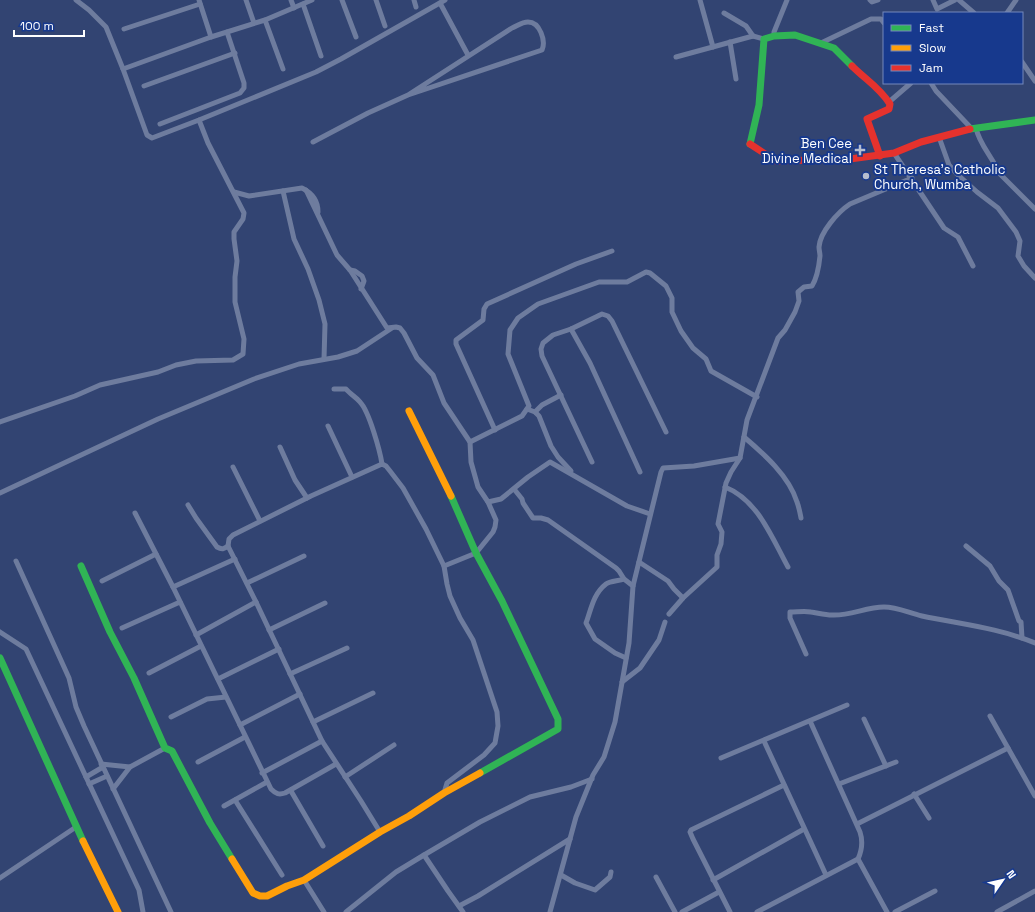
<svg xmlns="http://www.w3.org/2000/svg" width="1035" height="912" viewBox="0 0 1035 912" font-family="'Space Grotesk',sans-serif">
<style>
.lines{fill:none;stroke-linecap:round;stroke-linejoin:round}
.street{stroke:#6e7c9e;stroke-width:5}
.fast{stroke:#30b455;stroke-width:7}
.slow{stroke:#ff9f0a;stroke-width:7}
.jam{stroke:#e5322d;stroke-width:7}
.poi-dot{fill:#b7bece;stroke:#17398d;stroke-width:1.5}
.labels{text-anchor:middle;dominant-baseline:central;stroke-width:4;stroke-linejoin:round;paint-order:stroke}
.poi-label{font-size:13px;fill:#fff;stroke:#17398d;text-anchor:end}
</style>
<rect width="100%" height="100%" fill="#324472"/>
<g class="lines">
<g class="street">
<path d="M76,0L89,10L106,27L123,69L147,135L152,138L199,120L316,72L341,59L445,0"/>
<path d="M199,0L211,37"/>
<path d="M246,0L254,23"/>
<path d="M291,0L294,8"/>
<path d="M342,0L356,37"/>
<path d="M376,0L385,26"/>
<path d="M414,0L416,7"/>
<path d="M700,0L713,47"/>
<path d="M870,0L872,2L878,0"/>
<path d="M933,0L937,9L955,0"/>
<path d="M959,0L974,13"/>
<path d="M440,3L468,55"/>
<path d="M303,4L321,56"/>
<path d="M724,13L746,26L753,36"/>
<path d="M1007,13L1016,0"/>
<path d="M265,20L283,69"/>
<path d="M124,29L200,4"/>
<path d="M774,36V32L787,0"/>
<path d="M730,42L736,79"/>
<path d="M821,43L871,19H881L884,23"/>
<path d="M676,57L753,36L764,39"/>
<path d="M1022,62L1035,81"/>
<path d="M123,69L211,37L265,20L312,0"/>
<path d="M931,83L936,91L972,129"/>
<path d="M144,86L235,53"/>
<path d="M889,102L911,83"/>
<path d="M160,124L240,93L244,88V83L227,32"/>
<path d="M976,128C979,144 993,158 999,173L1035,209"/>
<path d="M939,137L949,165L957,174L977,192L998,208L1016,232L1020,241L1018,256L1024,266L1035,278"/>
<path d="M313,142L368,113L408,95L542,50C546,41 540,22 528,22C522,22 517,26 512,28L408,95"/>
<path d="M894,153L944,228L958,237L973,266"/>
<path d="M306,190L337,255L350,270L387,328L396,327L400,328L404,333L417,358L433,375L444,403L470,442L471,462L478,487L488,502L496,520L495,527L493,532L476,553L444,566"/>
<path d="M283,191L294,239L308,269L319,300L325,324L324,359"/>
<path d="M234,192L249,196L302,188C312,193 318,201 318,212"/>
<path d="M350,270L355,271L362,276L364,281L361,289"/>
<path d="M571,329L590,363L640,472"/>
<path d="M334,389H346C350,394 356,397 360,402C369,411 380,451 382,464"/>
<path d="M527,409L535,412L539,416L551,446L558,457L571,471"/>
<path d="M535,412L542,405L561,395"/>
<path d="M0,422L75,396L100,385L158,372L176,365L196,361L233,360L243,354L244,339L235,302V277L237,261L234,239V232L243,219L244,213L208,143L199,120"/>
<path d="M328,426L352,477"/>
<path d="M495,430L456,344V340L483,320L484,309L487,304L576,264L612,251"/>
<path d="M744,437C764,454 789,476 797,502C799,507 800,513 801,518"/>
<path d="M470,442L522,416L529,406L508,354L510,330L518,318L538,304L599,282H627L646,272L650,273L666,286L672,298V312L681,331L693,348L706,359L711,371L757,397"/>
<path d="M280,447L295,480L307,498"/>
<path d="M592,462L542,356L541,349L543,343L553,335L571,329L602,314L608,316L612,321L666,432"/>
<path d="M233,467L260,521"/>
<path d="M725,487C758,500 772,538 788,567"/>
<path d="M514,489L522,499L523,503L533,518H541L548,520L616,568L619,571L624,579L633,586"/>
<path d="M0,493L158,419L254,379L299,364L338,357L357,351L392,328"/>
<path d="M488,502L501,499L528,477L550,462L627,506L650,514"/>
<path d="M188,505L196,518L217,547C222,550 224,549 228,546"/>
<path d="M135,513L173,587L271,789C276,794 279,795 285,793L336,764"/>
<path d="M966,546L990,566L999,581L1008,590L1019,621L1021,622L1022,638"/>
<path d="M16,561L69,678L76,707L84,726L171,912"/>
<path d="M639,562L668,581L674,589L683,598"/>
<path d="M624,579C619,581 610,581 606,584C593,594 591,610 586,623L595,639L615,653L626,658"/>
<path d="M102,581L156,554"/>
<path d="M247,583L304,556"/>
<path d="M173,587L235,559"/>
<path d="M669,614L683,598L717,567V555L721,544L722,532L718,524L726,483L731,472L740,458L747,420L778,338L785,330L795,312L799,301L798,292L804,287L812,286C817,278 819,266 820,256C820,253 819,250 819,247C820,232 838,212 850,204L912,178"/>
<path d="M122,628L180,602"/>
<path d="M269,630L325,603"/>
<path d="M0,632L26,649L139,890L143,912"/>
<path d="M196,635L256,602"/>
<path d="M806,654L790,618V612C797,612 805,611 811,612C818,613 825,615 832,615C850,616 866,607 884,607C897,607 909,613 922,616C960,624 999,628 1035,643"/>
<path d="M149,673L201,646"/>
<path d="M290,674L347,648"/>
<path d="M218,679L279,649"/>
<path d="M622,682L640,668L659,640L665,622"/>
<path d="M990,716L1035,796"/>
<path d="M171,717L207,699L226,697"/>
<path d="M864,719L886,766"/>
<path d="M313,722L373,693"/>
<path d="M240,725L300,694"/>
<path d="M764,741L826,875"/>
<path d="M721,758L847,705"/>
<path d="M198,762L245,737"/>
<path d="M101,764L130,767"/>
<path d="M262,773L322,741"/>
<path d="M86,777L103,767"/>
<path d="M345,777L394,745"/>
<path d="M89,784L107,776"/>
<path d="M839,784L896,762"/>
<path d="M113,789L130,767L165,748"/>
<path d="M291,791L323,846"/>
<path d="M914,794L929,818"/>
<path d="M235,800L282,875"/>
<path d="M224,806L267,782"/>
<path d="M857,824L1008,748"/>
<path d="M380,832L361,801L322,741L256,602L228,546L229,539L233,535L311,496L382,464L386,466L390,471L403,488L426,529L444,566L447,584L450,596L460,618L473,640L497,712L498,726L495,743L484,755L447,783L444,793"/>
<path d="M424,855L480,822L530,797L571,787L592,779"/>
<path d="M858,859L887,912"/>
<path d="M561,875L575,883L595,890L610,877L611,872"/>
<path d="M656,877L675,912"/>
<path d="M0,878L76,827"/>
<path d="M304,880L324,912"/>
<path d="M713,880L804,829"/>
<path d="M459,906L478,896L570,839"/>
<path d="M346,912L396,872L424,855L448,891L463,912"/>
<path d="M550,912L576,817L593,775L604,757L615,722L629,643L633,586L661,472L663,468L694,466L740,458"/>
<path d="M682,912L719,892"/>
<path d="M730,912L693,839L690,832L691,830L784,785"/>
<path d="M757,912L858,859C862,850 863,841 860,832L810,721"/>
<path d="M895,912L935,891"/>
<path d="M997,912L1035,891"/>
</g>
<g class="fast">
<path d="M970,129L1035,120"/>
<path d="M750,144L759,105L764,39L774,36L795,35L834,48L852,66"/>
<path d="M451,496L476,553L502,601L558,719V729L480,773"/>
<path d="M81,566L110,632L134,678L165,748L172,751L210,823L232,859"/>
<path d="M0,658L83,841"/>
</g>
<g class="slow">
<path d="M409,411L451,496"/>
<path d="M83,841L118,912"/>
<path d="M232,859L253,893L260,896H267L287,886L304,880L380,832L409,816L444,793L480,773"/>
</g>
<g class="jam">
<path d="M852,66C866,80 879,87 890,104L889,109L867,119L880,156"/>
<path d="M750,144L776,161L850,159L894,153L921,142L970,129"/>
</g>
</g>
<g class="poi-dot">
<path d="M858 144h4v4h4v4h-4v4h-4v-4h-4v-4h4z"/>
<circle cx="866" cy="176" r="4"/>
</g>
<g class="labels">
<g class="poi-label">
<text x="852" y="143">Ben Cee<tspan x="852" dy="15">Divine Medical</tspan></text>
<text x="874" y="169" text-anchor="start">St Theresa's Catholic<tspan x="874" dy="15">Church, Wumba</tspan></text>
</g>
</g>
<rect x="883" y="12" width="140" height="72" fill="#17398d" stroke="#7488bb"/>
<rect x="891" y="25" width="20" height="6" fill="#30b455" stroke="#7488bb"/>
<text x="919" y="32" font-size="12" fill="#ffffff">Fast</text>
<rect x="891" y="45" width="20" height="6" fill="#ff9f0a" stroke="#7488bb"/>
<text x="919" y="52" font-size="12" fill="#ffffff">Slow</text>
<rect x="891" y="65" width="20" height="6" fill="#e5322d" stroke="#7488bb"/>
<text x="919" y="72" font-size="12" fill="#ffffff">Jam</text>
<g transform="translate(1003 880) rotate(56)" stroke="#17398d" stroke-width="3" paint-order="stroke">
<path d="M0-3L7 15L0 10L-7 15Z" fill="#ffffff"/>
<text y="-6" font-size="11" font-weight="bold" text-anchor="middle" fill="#ffffff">N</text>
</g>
<path d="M14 30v6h70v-6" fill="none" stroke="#ffffff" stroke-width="2"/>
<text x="20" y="30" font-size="12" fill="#ffffff" stroke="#17398d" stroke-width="3" paint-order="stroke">100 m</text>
</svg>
